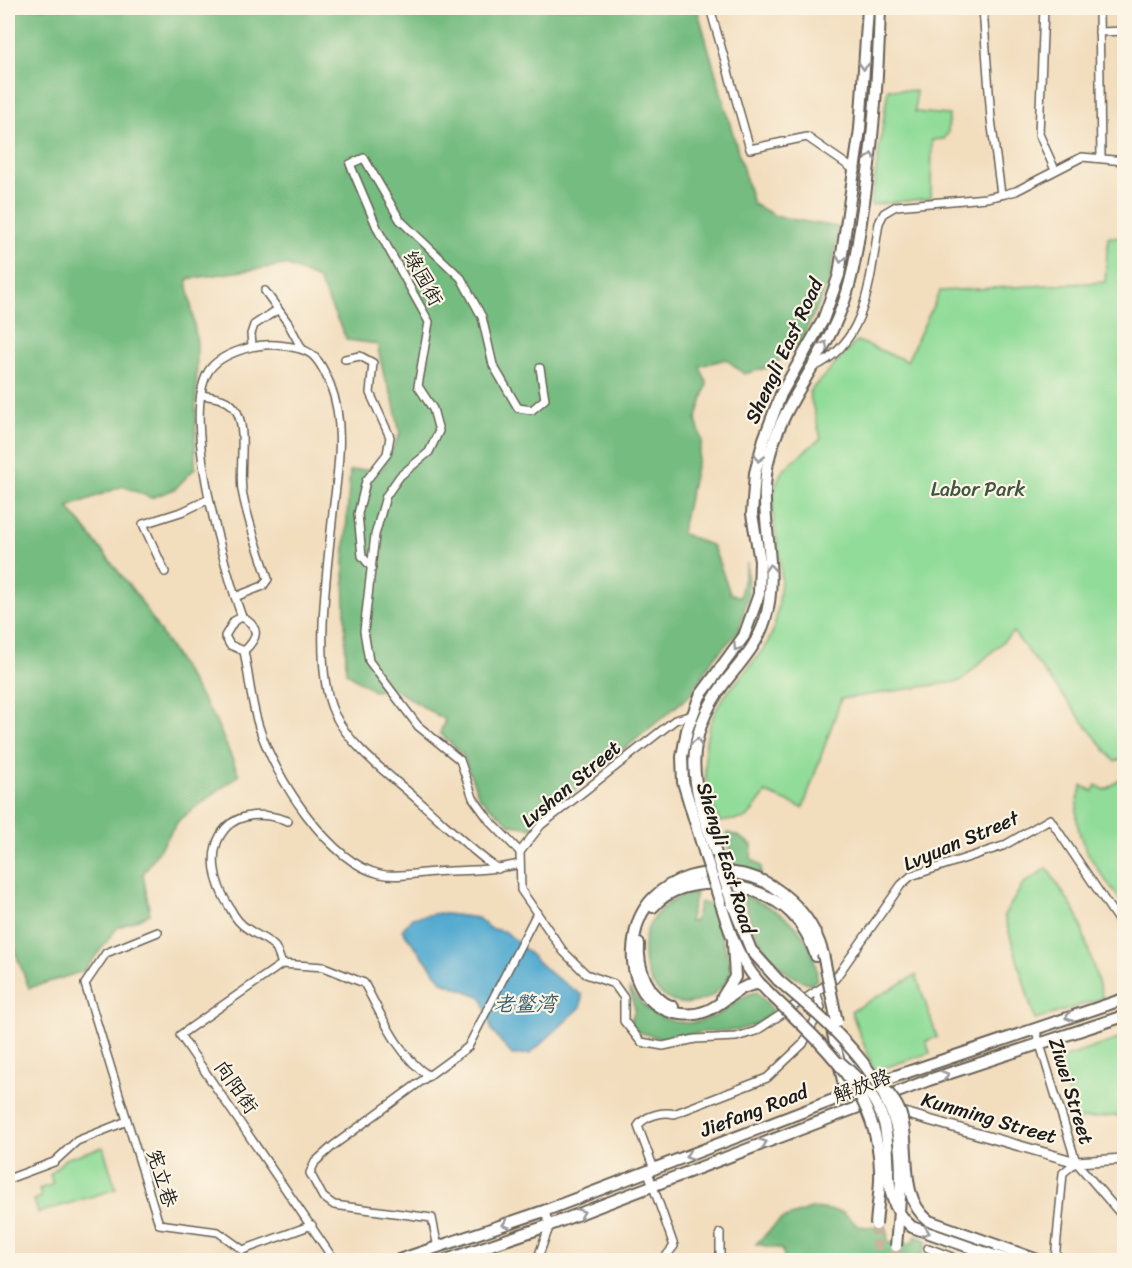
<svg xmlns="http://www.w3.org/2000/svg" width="1132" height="1268" viewBox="0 0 1132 1268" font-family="Sriracha,'LXGW WenKai TC',sans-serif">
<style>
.green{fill:#90dc98;stroke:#567c5a;stroke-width:1.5}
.forest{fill:#74bc80;stroke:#486c4e;stroke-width:1.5}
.water{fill:#53aad0;stroke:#386376;stroke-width:1.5}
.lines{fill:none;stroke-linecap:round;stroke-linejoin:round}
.primary-tunnel{stroke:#c7b69d;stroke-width:10;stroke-dasharray:10 5;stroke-linecap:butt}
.minor-casing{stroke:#676054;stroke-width:10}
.tertiary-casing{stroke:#676054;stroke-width:12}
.secondary-casing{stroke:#676054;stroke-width:14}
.primary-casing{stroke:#676054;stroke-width:14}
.minor{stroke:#fff;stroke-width:7}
.tertiary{stroke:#fff;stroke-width:9}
.secondary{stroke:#fff;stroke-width:10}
.primary{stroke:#fff;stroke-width:10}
.secondary-bridge-casing{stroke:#676054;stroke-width:14;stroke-linecap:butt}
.primary-bridge-casing{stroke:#676054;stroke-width:14;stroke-linecap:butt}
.secondary-bridge{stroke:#fff;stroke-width:10}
.primary-bridge{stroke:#fff;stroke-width:10}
.oneway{stroke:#999}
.labels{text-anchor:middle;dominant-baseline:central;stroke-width:4.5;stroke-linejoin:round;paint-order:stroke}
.street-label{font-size:20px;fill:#1c1c1c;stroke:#fcf5e5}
.park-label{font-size:20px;fill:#3f5641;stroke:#fcf5e5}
.water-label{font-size:21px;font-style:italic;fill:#355c6d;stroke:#fcf5e5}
</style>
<rect width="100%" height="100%" fill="#fcf5e5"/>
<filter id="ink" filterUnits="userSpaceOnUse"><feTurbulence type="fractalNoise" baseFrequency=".0167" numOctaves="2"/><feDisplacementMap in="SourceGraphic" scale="12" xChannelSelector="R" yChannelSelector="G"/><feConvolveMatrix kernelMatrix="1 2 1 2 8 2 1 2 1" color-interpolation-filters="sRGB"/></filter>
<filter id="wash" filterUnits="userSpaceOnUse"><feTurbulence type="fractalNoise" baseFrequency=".008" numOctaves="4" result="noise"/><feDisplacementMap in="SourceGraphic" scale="24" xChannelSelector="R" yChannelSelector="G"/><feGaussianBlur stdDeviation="1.35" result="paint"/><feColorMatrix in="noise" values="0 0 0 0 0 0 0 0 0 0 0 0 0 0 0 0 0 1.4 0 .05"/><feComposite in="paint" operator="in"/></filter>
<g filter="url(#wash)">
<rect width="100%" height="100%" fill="#f2ddbd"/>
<g class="green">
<path d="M888,89L916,91L915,112L949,115L948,133L944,139L932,140L931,198L871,205Z"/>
<path d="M1108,237L1124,238V759L1114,761L1013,632L961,681L841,699L803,808L766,793L747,818L720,822C700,785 698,733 724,697C737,679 770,648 774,627C778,612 780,594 781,578C782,544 763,507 780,475C786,464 811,447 821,438L809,392L857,341L907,361L940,291L1105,282Z"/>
<path d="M1124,777V905C1098,868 1063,834 1082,786L1093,791L1096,785L1105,790Z"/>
<path d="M1047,868L1078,916L1103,998L1035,1020L1004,915L1024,883Z"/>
<path d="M916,975L937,1037L926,1041L930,1053L874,1071L851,1011Z"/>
<path d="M1124,1037V1115L1082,1119L1077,1122L1057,1060Z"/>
<path d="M103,1147L116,1189L38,1213L34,1200L41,1197L39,1189L53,1184L50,1175L65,1159Z"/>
</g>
<g class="forest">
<path d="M8,8H697L753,204L778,217L839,227L829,283L800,342L773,366L744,374L726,359L700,366L707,384L696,420L702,441L681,533L713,546L730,593L740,597L747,563L748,596L739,631L713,659L689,696L591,776L534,828L511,825L479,797L463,755L440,733L445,720L394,689L374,691L346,672L344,564L350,471L382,468L400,434L393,399L384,376L377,344L347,340L318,279L286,265L187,279L197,343L195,468L175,489L151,498L123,486L68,507L139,598L216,721L239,775L179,820L143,874L150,914L117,928L84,971L29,988L8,933Z"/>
<path d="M728,833L738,836L752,845L751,858L761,866V874L750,870H735L726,838Z"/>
<path d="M696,893L689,922L695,921L700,902L711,905C714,917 731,961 731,971C730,980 722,987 715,993C709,999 703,1000 695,1002C640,1017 614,907 696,893Z"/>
<path d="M742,895C783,910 816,933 817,979L812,984C768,972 755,934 742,895Z"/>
<path d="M629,988C651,1021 686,1033 721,1013C734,1005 742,994 757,992L773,1010L757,1024L738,1030L704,1032L663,1039L639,1032L630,1024L635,1009Z"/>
<path d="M814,1208L843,1212L858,1226L887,1229L888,1243H912L916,1236L927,1241L922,1255H918L915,1260H785L782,1249L756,1244L780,1220Z"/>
</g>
<path class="water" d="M439,913L478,918L489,928L506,932L550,973L582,995L581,1007L530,1054L512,1055L492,1031L482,997L443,982L402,930L412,918Z"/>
</g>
<g filter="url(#ink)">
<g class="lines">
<g class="primary-tunnel">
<path d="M876,1225L878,1260"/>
<path d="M896,1246L897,1260"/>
</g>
<defs>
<g id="minor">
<path d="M710,8L750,149L807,137L856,171"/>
<path d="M983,8L991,119L1001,194"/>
<path d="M1044,8L1039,134L1055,170"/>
<path d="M1099,8L1101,158"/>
<path d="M1099,32L1124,31"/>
<path d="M265,291L288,323L301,347"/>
<path d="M252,345L251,334L254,325L277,310"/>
<path d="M345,359L360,356L373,363L370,393L390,437L387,454L366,481L358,514L362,556L372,568"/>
<path d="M812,368C868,344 870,276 879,223L884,213L896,206L986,198L1005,194L1016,191L1082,157L1124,161"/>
<path d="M201,395C215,397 231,399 237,412C247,432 239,467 242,490C247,520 259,550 268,579L263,586L235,597"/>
<path d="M165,572L143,524L184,511L209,499"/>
<path d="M242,617L234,621L225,636L230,645L244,651C258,638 261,628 242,617C224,567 181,419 208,372C219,353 257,343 277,345C310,348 317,353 330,384C346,424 338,470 333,512C328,565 312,666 334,713C351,749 393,777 421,803C446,825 470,850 498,869"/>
<path d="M244,651C249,676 251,703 259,727C274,775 328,862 380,874C397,878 418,873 435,872C466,870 489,871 520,864"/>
<path d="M692,715L675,720L541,825L520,852L521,890L563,951L586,974L614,984L624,998V1021L641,1042L663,1046L695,1039L736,1037L756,1031L835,979L901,885L911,876L1003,846L1050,819L1124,929"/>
<path d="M288,821C220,797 195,854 230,908C234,916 241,925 248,929C256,935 269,940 275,947C278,952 280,959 282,964L324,967L364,983C381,1014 398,1056 429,1076"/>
<path d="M520,852L489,820L473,798L460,760L418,726L369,661L364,631L375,535L386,496L400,476L429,452L439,431L433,409L418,386L429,322L378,230L350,164L364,158L400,220L461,278L482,317L493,365L518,408L532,410L545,399L540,368"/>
<path d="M158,932L106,953L85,984L159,1224L218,1232L243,1250L312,1225"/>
<path d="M282,964L180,1035L334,1260"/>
<path d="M1035,1028L1076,1162L1124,1218"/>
<path d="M654,1169L638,1126C644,1116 663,1111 674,1114L767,1078L803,1044L821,1008L816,991"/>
<path d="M648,1172L674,1246L663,1260"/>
<path d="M8,1179L54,1162L77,1141L127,1121"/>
<path d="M438,1248L432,1218L334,1205L323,1197L310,1173L315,1162L334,1145L468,1047L537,913"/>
<path d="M928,1248L952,1257L953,1260"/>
<path d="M537,1260L550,1225L544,1211"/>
<path d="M720,1260V1233"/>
<path d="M1055,1260L1063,1173L1076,1162"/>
</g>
<path id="tertiary" d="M894,1110L1076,1162L1124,1159"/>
<g id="secondary">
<path d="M653,907C684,870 759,881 791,913C804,926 810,939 816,956"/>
<path d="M639,944C637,968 648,998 673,1007"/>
<path d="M759,984C729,985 719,1019 681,1014C660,1012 644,998 637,979C631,964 632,949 635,934C645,874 725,857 772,886C798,903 815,924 823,954"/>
<path d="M722,998L735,977L733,943"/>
<path d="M831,1024L846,1095"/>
<path d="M845,1042L859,1081"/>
<path d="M929,1221L1038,1260"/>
<path d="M992,1255L1009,1260"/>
</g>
<g id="primary">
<path d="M706,858L683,782L682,757L687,730L700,696L744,636L759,594L760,561L752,514L755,473L764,439L781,394L823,320L839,275L860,129L868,8"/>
<path d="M718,860C696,792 676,749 723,685C739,664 757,646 765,620C782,565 754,512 770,454C784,402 821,362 840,312C853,281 857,248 862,215C873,146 878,78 880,8"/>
<path d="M720,901C731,937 741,967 769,993"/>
<path d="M732,903L751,950L778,980"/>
<path d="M399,1260L544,1211L893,1077L1124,999"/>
<path d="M446,1260L550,1225L929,1080L1124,1016"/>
</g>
</defs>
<use href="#minor" class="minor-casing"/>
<use href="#tertiary" class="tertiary-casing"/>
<use href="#secondary" class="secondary-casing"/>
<use href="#primary" class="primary-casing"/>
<use href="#minor" class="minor"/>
<use href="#tertiary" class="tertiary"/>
<use href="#secondary" class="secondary"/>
<use href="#primary" class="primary"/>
<defs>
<g id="secondary-bridge">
<path d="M823,954L837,1022"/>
<path d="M841,1063C861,1080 876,1097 884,1123C894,1161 878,1199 912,1227L992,1255"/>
<path d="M880,1083C889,1094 899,1105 902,1119C911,1154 898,1197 929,1221"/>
</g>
<g id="primary-bridge">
<path d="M706,858L720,901"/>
<path d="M718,860L732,903"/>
<path d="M778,980C826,1021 887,1072 898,1136C904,1172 899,1210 896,1246"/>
<path d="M769,993C822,1044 878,1090 880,1170C881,1188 877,1207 876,1225"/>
</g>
</defs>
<use href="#secondary-bridge" class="secondary-bridge-casing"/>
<use href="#primary-bridge" class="primary-bridge-casing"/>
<use href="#secondary-bridge" class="secondary-bridge"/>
<use href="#primary-bridge" class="primary-bridge"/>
</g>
<defs><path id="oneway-chevron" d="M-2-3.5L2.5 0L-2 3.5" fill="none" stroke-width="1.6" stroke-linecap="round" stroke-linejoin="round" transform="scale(1.5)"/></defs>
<g class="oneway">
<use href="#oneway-chevron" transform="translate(864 66) rotate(93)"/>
<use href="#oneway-chevron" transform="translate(871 157) rotate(-83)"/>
<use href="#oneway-chevron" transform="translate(841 259) rotate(99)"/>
<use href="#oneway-chevron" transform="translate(824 345) rotate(-61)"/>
<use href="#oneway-chevron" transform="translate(759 458) rotate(105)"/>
<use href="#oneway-chevron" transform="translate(770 568) rotate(-94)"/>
<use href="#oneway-chevron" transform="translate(737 647) rotate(124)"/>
<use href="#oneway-chevron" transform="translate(697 742) rotate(-78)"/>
<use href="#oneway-chevron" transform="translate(1069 1017) rotate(162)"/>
<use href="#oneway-chevron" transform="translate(945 1075) rotate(-18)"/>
<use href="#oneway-chevron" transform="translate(763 1143) rotate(-21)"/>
<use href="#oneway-chevron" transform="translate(689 1156) rotate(159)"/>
<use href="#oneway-chevron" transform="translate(581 1213) rotate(-21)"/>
<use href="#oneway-chevron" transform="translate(506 1224) rotate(161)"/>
<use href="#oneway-chevron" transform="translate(926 1232) rotate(19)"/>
</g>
</g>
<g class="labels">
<g class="street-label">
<text transform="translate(423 278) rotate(61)">绿园街</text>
<text transform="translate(784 351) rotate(-65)">Shengli East Road</text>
<text transform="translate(571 784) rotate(-40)">Lvshan Street</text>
<text transform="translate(961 841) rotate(-23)">Lvyuan Street</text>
<text transform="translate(726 858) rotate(73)">Shengli East Road</text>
<text transform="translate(862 1086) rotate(-21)">解放路</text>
<text transform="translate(236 1087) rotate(55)">向阳街</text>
<text transform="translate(1071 1091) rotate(73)">Ziwei Street</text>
<text transform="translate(754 1111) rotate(-21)">Jiefang Road</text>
<text transform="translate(989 1118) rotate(16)">Kunming Street</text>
<text transform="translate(162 1178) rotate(73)">宪立巷</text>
</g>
<g class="park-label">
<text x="978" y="489">Labor Park</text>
</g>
<g class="water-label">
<text x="525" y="1004">老鳖湾</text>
</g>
</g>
<rect width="1132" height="1268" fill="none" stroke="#fcf5e5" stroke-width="30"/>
</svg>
